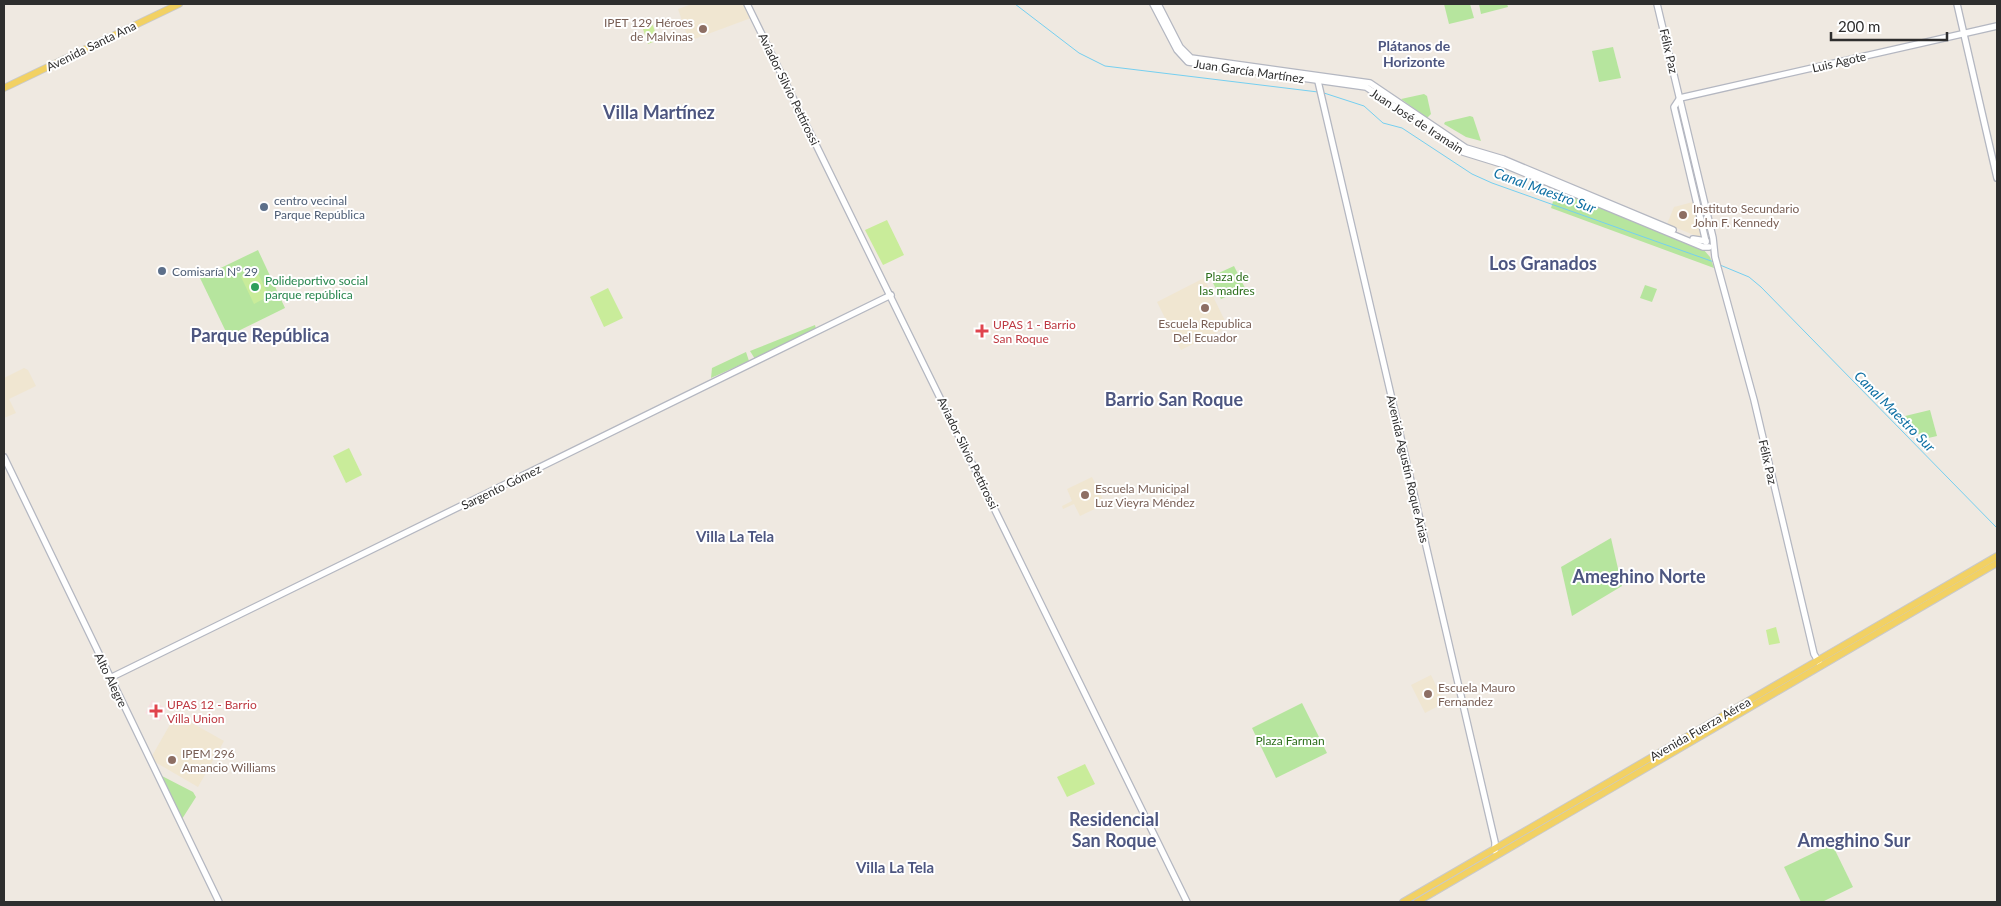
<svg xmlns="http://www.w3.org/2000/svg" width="2001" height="906" viewBox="0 0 2001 906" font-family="Lato,sans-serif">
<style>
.education{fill:#f0e6d1}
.medical{fill:#f5dfe0}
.green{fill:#b6e59e}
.pitch{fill:#c9ec9a}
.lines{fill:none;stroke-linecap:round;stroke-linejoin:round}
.stream{stroke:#75cff0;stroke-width:1}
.secondary-casing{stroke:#b4b7c1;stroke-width:8}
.primary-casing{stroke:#c9c9c9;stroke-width:8}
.secondary{stroke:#fff;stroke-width:5.5}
.primary{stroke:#f2d163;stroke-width:6}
.education-dot{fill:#8d6e63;stroke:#fff;stroke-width:2}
.service-dot{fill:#5c6f8a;stroke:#fff;stroke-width:2}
.leisure-dot{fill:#2e9e5b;stroke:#fff;stroke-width:2}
.health-dot{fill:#e0444e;stroke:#fff;stroke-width:2}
.labels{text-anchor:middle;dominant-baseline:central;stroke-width:4;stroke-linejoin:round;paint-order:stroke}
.education-label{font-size:12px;fill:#785e54;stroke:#fff;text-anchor:start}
.street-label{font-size:12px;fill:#2e2e2e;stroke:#fff}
.service-label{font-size:12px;fill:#4e5e75;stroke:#fff;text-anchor:start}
.park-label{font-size:12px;fill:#2c6e1b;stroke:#fff}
.leisure-label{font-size:12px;fill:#27864d;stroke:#fff;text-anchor:start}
.health-label{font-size:12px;fill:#be3a42;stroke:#fff;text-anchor:start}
.neighbourhood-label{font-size:14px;font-weight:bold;fill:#4d5680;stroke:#fff}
.water-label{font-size:14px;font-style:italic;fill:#0d6fa3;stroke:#fff}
.quarter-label{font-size:15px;font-weight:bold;fill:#4d5680;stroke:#fff}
.district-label{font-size:18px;font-weight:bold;fill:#4d5680;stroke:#fff}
</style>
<rect width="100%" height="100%" fill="#efe9e1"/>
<g class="education">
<path d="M692,4H744L751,18L689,41L678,9Z"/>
<path d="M1693,202L1701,238L1667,224L1674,207Z"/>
<path d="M1204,278L1228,327L1181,350L1157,302Z"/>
<path d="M24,368L28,370L36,386L9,399L16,413L4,418V378Z"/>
<path d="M1092,477L1105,504L1080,516L1074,504L1063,509L1062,506L1072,501L1067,489Z"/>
<path d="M1431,675L1444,703L1425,713L1411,685Z"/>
<path d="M176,714L224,741L198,787L155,762L152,756Z"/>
</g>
<path class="medical" d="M152,700L167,709L160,721L145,713Z"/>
<g class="green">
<path d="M1444,4H1470L1474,18L1449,24Z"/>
<path d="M1479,4H1507L1508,7L1481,14Z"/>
<path d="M1613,47L1621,78L1599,82L1592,51Z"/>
<path d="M1424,94L1427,96L1431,114L1427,118L1401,99Z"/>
<path d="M1470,116L1473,117L1481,141L1466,137L1444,124L1445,122Z"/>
<path d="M1557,189L1703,249L1710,257L1714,268L1551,208Z"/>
<path d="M258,250L285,308L228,336L200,278Z"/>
<path d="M1234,266L1245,288L1221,299L1210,277Z"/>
<path d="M1645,285L1657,289L1652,302L1640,298Z"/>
<path d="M815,325L816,329L755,359L750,351Z"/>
<path d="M746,352L749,361L711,378L712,368Z"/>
<path d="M1930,410L1937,436L1924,439L1901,417Z"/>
<path d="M1611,538L1622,586L1572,616L1561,567Z"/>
<path d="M1302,703L1327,753L1276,778L1252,728Z"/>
<path d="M162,776L193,792L196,797L182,819H180L160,778Z"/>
<path d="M1832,844L1853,887L1822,902H1801L1784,867Z"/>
</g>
<g class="pitch">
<path d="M652,23L658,40L648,44L642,26Z"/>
<path d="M887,220L904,255L883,265L865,230Z"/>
<path d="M256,269L269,296L254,304L241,277Z"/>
<path d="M608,288L623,318L604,327L590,297Z"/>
<path d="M349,448L362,475L346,483L333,456Z"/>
<path d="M1776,627L1780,643L1769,645L1766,630Z"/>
<path d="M1085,764L1095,784L1067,797L1057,777Z"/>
</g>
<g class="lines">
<g class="stream">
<path d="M1015,4L1079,53L1105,66L1318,92"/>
<path d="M1324,93L1364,106L1383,123L1402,128L1472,174L1492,183L1714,262"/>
<path d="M1720,265L1749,277L1761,287L1997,528"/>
</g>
<defs>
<g id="secondary">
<path d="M747,4L1187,902"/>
<path d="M1153,4L1177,50L1188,62L1366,87L1463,152L1505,165L1703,247H1709"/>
<path d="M1158,4L1180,47L1191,58L1370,83L1466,148L1503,159L1673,230"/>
<path d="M1657,4L1713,238L1715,257L1754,400L1814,654L1820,664"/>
<path d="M1957,4L1997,178"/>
<path d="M1317,77L1495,842V851"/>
<path d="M1680,98L1997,26"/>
<path d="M1680,98L1674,107L1706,242"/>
<path d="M1693,239L1706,241"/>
<path d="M4,457L219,902"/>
<path d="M110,678L891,295"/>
</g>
<g id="primary">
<path d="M4,88L179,4"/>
<path d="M1403,902L1997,556"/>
<path d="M1417,902L1997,563"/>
</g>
</defs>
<use href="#secondary" class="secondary-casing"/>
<use href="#primary" class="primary-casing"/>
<use href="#secondary" class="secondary"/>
<use href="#primary" class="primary"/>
</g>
<g class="education-dot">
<circle cx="703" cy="29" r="5"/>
<circle cx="1683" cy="215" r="5"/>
<circle cx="1205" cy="308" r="5"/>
<circle cx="1085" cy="495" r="5"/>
<circle cx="1428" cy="694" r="5"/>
<circle cx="172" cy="760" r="5"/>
</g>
<g class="service-dot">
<circle cx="264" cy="207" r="5"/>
<circle cx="162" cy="271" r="5"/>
</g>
<circle class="leisure-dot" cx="255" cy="287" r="5"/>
<g class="health-dot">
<path d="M979.5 323.5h5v5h5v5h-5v5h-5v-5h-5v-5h5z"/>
<path d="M153.5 703.5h5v5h5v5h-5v5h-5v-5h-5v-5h5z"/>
</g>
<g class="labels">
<g class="education-label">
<text x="693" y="22" text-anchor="end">IPET 129 Héroes<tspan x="693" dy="14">de Malvinas</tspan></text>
<text x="1693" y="208">Instituto Secundario<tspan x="1693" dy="14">John F. Kennedy</tspan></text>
<text x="1205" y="323" text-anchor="middle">Escuela Republica<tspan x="1205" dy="14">Del Ecuador</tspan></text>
<text x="1095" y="488">Escuela Municipal<tspan x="1095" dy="14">Luz Vieyra Méndez</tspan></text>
<text x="1438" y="687">Escuela Mauro<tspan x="1438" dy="14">Fernandez</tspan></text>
<text x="182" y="753">IPEM 296<tspan x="182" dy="14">Amancio Williams</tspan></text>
</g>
<g class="street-label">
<text transform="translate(91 46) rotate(-26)">Avenida Santa Ana</text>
<text transform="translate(1669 51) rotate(77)">Félix Paz</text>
<text transform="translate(1839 62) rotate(-13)">Luis Agote</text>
<text transform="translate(1249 71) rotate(8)">Juan García Martínez</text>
<text transform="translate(789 89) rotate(64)">Aviador Silvio Pettirossi</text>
<text transform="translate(1417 121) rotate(33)">Juan José de Iramain</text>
<text transform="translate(968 453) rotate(64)">Aviador Silvio Pettirossi</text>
<text transform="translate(1768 462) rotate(77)">Félix Paz</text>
<text transform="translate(1408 469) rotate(77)">Avenida Agustín Roque Arias</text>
<text transform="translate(501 487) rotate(-26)">Sargento Gómez</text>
<text transform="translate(111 680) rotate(64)">Alto Alegre</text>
<text transform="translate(1700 729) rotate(-30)">Avenida Fuerza Aérea</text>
</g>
<g class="service-label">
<text x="274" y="200">centro vecinal<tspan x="274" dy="14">Parque República</tspan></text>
<text x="172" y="271">Comisaría N° 29</text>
</g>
<g class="park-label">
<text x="1227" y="276">Plaza de<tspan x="1227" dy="14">las madres</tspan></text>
<text x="1290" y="740">Plaza Farman</text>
</g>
<g class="leisure-label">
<text x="265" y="280">Polideportivo social<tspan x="265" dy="14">parque república</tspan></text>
</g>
<g class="health-label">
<text x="993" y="324">UPAS 1 - Barrio<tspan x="993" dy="14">San Roque</tspan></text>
<text x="167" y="704">UPAS 12 - Barrio<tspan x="167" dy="14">Villa Union</tspan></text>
</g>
<g class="neighbourhood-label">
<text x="1414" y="45">Plátanos de<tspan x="1414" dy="16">Horizonte</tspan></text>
</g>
<g class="water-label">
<text transform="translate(1545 190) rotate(20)">Canal Maestro Sur</text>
<text transform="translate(1895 411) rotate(45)">Canal Maestro Sur</text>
</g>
<g class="quarter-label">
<text x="735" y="536">Villa La Tela</text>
<text x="895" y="867">Villa La Tela</text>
</g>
<g class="district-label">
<text x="659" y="112">Villa Martínez</text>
<text x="1543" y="263">Los Granados</text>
<text x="260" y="335">Parque República</text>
<text x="1174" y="399">Barrio San Roque</text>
<text x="1639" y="576">Ameghino Norte</text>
<text x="1114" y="819">Residencial<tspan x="1114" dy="21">San Roque</tspan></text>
<text x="1854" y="840">Ameghino Sur</text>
</g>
</g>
<rect width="2001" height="906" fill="none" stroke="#2e2e2e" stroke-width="10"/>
<path d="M1831 32v8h116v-8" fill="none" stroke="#2e2e2e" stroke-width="2.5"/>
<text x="1838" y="32" font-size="15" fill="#2e2e2e" stroke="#ffffff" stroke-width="4" paint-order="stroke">200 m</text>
</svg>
